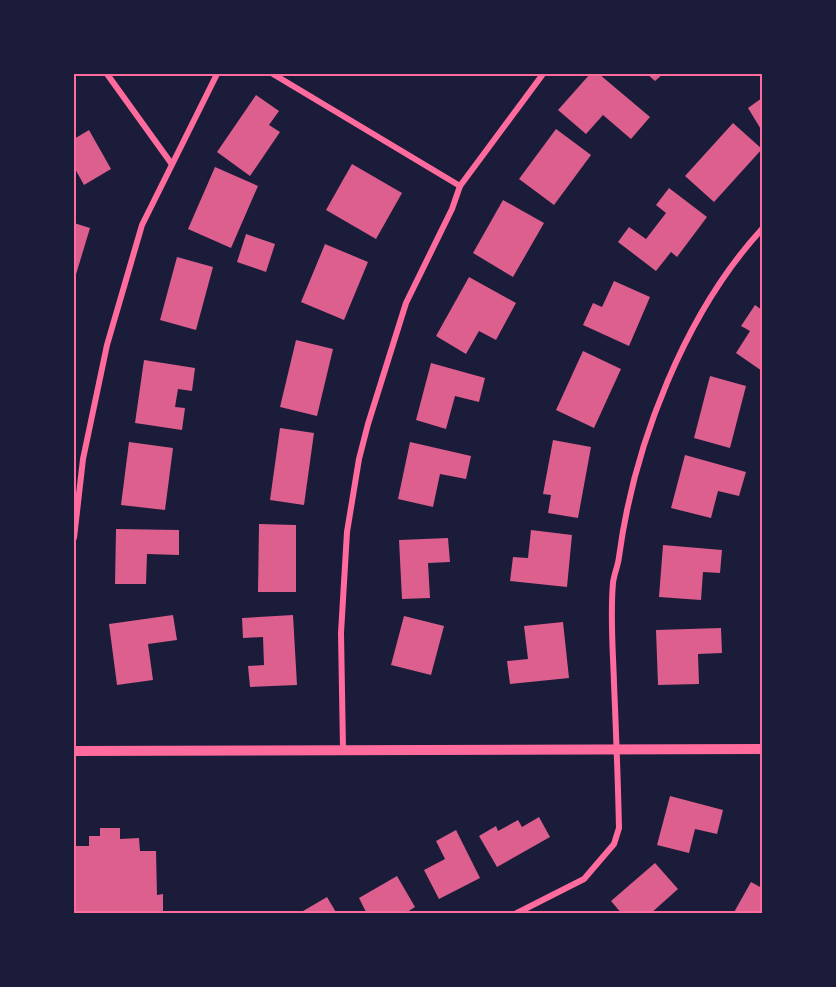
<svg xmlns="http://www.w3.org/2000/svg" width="836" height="987" viewBox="0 0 836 987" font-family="'Noto Sans',sans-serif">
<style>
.building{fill:#dd5f8e}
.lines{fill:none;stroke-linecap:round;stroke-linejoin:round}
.minor{stroke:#ff6b9d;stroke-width:6}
.secondary{stroke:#ff6b9d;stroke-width:10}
.neatline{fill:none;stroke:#ff6b9d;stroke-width:2}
</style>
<rect width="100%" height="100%" fill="#1b1b3a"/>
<g class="building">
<path d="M590,74H599L650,117L631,139L603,115L586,134L558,110Z"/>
<path d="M647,74H663L655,81Z"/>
<path d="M256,95L279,111L269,125L280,132L250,176L217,152Z"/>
<path d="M762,98V131L748,108Z"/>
<path d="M733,123L762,149L714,202L685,176Z"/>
<path d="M556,129L591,155L554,205L519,179Z"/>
<path d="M89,130L111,169L84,185L74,167V139Z"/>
<path d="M352,164L402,193L376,239L326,210Z"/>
<path d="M215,167L258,186L231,248L188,229Z"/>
<path d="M669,188L707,217L677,257L671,252L656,271L618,242L629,227L646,239L666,213L656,205Z"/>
<path d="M503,200L544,223L513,277L473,253Z"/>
<path d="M74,223L90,228L74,281Z"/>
<path d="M246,234L275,244L266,272L237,262Z"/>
<path d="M325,244L368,262L344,320L301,302Z"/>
<path d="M177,257L213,267L196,330L160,320Z"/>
<path d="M469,277L516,303L496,340L479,331L466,354L436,336Z"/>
<path d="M614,281L650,297L629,346L583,325L593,303L602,307Z"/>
<path d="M755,305L762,310V371L736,353L750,331L741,326Z"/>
<path d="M296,340L333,349L317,416L280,407Z"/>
<path d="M583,351L621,369L594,428L556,410Z"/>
<path d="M144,360L195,368L192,391L178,389L175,407L185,408L182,430L135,423Z"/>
<path d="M431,363L485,378L479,402L455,396L446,429L416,420Z"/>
<path d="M710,376L746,386L730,448L694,438Z"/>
<path d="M280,428L314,433L304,505L270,500Z"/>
<path d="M553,440L591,447L578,518L548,513L551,495L543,494Z"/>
<path d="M129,442L173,448L165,510L121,505Z"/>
<path d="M410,442L471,456L466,479L440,474L433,507L398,499Z"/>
<path d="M685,455L746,472L739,496L718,491L711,518L671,508Z"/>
<path d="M259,524L296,525V592H258Z"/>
<path d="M116,529L179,530V555L147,554L146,584H115Z"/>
<path d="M531,530L572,535L567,587L510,581L513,557L528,558Z"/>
<path d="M448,538L450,562L428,563L430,598L402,599L399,540Z"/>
<path d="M663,545L722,550L720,573L703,572L701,600L659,597Z"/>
<path d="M173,615L177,640L148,644L153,680L117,685L109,624Z"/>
<path d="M293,615L297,685L250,687L248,666L264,665L263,637L243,638L242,618Z"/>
<path d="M404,616L444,626L431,675L391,665Z"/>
<path d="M563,622L569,678L510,684L507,661L528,659L524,626Z"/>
<path d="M721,628L722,653L698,654L699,684L658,685L656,630Z"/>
<path d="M670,796L723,810L717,834L695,829L689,853L657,845Z"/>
<path d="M539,817L550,837L497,867L479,836L496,826L498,831L518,820L522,827Z"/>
<path d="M100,828H120V839L139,838L140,851H156L157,895L163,894V914H74V846H89V836H100Z"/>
<path d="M456,830L480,878L439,899L424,870L445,859L436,841Z"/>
<path d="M655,863L678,889L650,914H622L611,901Z"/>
<path d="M397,876L415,907L404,914H367L359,898Z"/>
<path d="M751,882L762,888V914H733Z"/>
<path d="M327,897L337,914H298Z"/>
</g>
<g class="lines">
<g class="minor">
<path d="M107,74L171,163"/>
<path d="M273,74L460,186"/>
<path d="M74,538L83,459L107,345L142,225L217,74"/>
<path d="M343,749L341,633L347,532L359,459L368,424L406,303L452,209L460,186L543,74"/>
<path d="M515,914L584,879L614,844L619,828C618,780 616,731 614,683C613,650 610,616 613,583C614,574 618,566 619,557C634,444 685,313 762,229"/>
</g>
<path class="secondary" d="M74,751L762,749"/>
</g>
<rect width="836" height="987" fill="none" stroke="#1b1b3a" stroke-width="150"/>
<rect x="75" y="75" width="686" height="837" class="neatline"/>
</svg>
